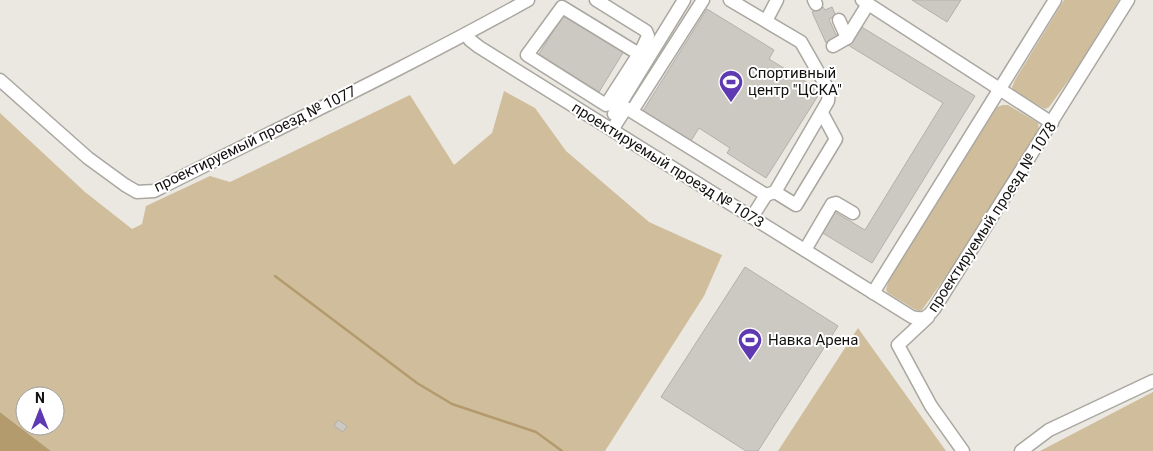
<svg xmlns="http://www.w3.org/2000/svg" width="1153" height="451" viewBox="0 0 1153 451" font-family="Roboto,sans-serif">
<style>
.green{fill:#d0bd9b;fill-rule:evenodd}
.water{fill:#b39b6e}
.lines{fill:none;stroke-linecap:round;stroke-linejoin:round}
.stream{stroke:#b39b6e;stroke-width:2.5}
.building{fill:#ccc9c3;stroke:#b3b0aa}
.minor-casing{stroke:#aaa7a1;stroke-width:15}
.minor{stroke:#fff;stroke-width:12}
.labels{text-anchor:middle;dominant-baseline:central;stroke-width:4;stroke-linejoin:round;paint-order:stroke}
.poi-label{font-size:15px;fill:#131210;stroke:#fff;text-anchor:start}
.street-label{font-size:15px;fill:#131210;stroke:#fff}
</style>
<rect width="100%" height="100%" fill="#ebe8e2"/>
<g class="green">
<path d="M1064,0H1119L1076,70L1049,107L1045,109L1014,91L1012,87L1015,80Z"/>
<path d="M504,91L535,108L566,151L649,222L722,255L704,296L605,451H51L0,412V113L85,192L132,229L142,224L146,206L210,176L230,182L410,95L454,165L492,133ZM25,396H55V426H25Z"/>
<path d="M1003,105H1008L1038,123L1039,129L949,272L922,310L919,311L914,309L888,293L886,290L889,279L997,107Z"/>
<path d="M858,328L946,451H778Z"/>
<path d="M1153,392V451H1040Z"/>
</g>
<path class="water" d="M0,412L51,451H0Z"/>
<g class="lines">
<path class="stream" d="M275,276L417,383L452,404L536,432L562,451"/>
</g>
<g class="building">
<path d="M912,0H961L947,22Z"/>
<path d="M823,7L825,10L832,7L836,16L829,19L836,35L838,34L840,37L826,43L812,12Z"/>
<path d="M707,9L774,50L769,59L821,91L766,178L727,153L730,148L699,128L689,144L641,114Z"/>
<path d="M564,14L624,51L599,92L539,54Z"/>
<path d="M860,26L975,96L872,263L821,232L833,211L865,230L943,103L848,45Z"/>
<path d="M745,267L838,326L758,451H746L661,397Z"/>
<path d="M338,420L347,426L343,432L334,426Z"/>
</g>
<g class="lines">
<defs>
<g id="minor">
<path d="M596,0L646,31L648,36L642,49L606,105L527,55L562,7L639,54"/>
<path d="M730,0L801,42L829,91L828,101L775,192L766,195"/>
<path d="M814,0L816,4"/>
<path d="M862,0L1052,123"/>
<path d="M839,20L847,38"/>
<path d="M766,21L777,0"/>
<path d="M466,34L470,40L479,47L912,317C923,320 927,318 934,309L1128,0"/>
<path d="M833,46L847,38L868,4"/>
<path d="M0,80L88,158L125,185L137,192L154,191C279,128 406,68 528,0"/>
<path d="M632,111L703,0"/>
<path d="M614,114L684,0"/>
<path d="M612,130L626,108L766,195L752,217"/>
<path d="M775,192L796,205L836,139L822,113"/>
<path d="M805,250L832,204L836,203L853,213"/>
<path d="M873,293L1055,0"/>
<path d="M928,317L898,345L931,406L963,451"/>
<path d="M1021,451L1049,430L1153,381"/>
</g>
</defs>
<use href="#minor" class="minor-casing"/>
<use href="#minor" class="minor"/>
</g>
<defs>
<symbol id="stadium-pin" viewBox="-11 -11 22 30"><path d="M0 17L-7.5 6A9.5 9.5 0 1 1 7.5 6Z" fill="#5f39b1" stroke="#fff"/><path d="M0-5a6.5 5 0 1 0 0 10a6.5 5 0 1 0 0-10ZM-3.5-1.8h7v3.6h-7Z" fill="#fff"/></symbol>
</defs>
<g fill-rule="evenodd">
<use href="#stadium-pin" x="717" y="68" width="28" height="38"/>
<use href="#stadium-pin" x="736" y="326" width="28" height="38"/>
</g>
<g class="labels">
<g class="poi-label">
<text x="748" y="73">Спортивный<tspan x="748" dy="17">центр "ЦСКА"</tspan></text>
<text x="768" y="340">Навка Арена</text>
</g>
<g class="street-label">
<text transform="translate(255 139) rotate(-26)">проектируемый проезд № 1077</text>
<text transform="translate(668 165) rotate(32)">проектируемый проезд № 1073</text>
<text transform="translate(992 217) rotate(-57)">проектируемый проезд № 1078</text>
</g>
</g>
<g transform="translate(40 411)"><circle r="24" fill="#ffffff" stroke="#a1a09f"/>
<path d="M0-4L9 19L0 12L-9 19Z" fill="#5f39b1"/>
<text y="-8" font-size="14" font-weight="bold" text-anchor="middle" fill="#131210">N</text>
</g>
</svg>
